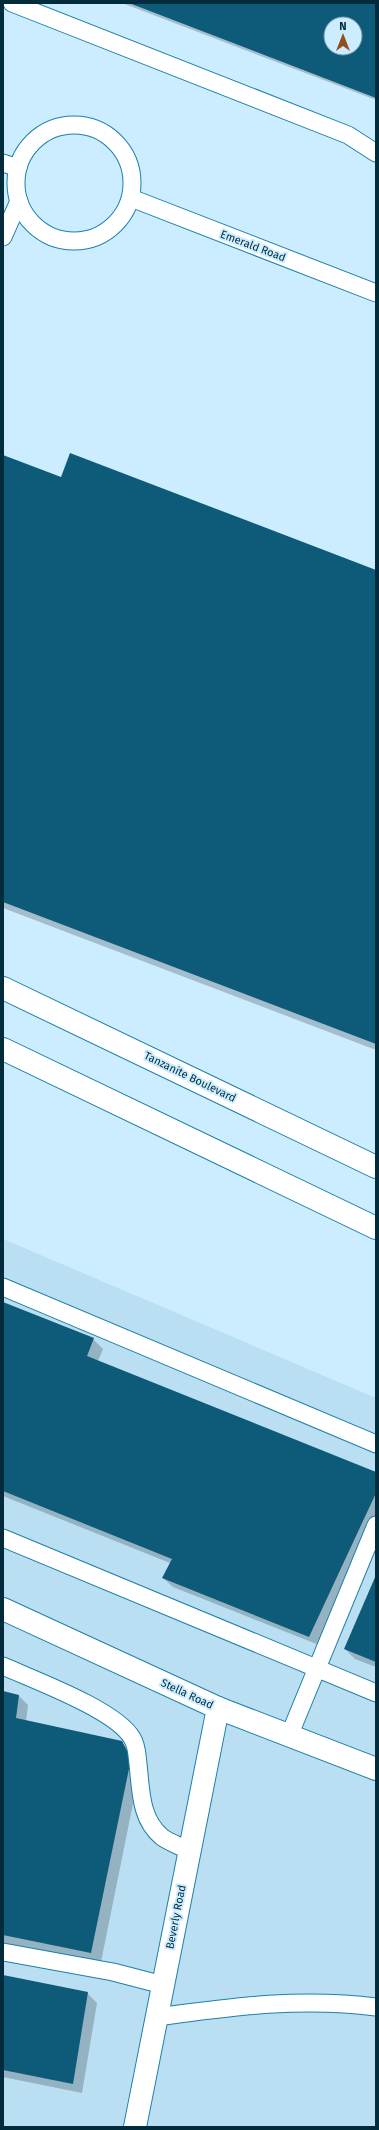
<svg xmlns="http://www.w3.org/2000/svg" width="379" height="2130" viewBox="0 0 379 2130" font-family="'Fira Sans',sans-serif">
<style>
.built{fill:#badff2}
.shadow{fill:#0003;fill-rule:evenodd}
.building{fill:#0d5a79;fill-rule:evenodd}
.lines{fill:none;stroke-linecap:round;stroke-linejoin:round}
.lane-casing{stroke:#1d80a9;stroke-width:19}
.street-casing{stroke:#1d80a9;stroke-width:24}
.lane{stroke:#fff;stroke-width:17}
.street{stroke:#fff;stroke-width:22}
.labels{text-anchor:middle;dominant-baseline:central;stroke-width:4;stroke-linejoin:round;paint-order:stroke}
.street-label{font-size:11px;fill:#022b3c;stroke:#ccedff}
</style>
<rect width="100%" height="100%" fill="#ccedff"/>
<path class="built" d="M3,1239L376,1398V2127H3Z"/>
<g class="shadow">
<path d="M122,3H376V100ZM331,24H355V48H331Z"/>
<path d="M3,456L65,479L376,571V1050L3,908Z"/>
<path d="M3,1303L93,1339L103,1349L98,1361L376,1473V1523L319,1645L173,1587L163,1578L170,1563L3,1496Z"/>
<path d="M376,1577V1667L355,1659L345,1649Z"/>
<path d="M3,1692L19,1696L28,1705L26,1721L121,1742L131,1752L140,1769L101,1962L3,1943Z"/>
<path d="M3,1976L87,1993L97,2003L82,2093L3,2077Z"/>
</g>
<g class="building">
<path d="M129,3H376V98ZM331,24H355V48H331Z"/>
<path d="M70,453L376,570V1044L3,902V455L61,477Z"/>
<path d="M3,1302L94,1338L87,1356L376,1472V1493L309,1637L162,1578L172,1559L3,1491Z"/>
<path d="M376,1575V1662L344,1649Z"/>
<path d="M3,1691L19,1695L16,1718L122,1741L131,1759L91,1953L3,1935Z"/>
<path d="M3,1975L88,1992L73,2084L3,2070Z"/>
</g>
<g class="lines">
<defs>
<g id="lane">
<path d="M12,3L348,135L376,153"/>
<circle cx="74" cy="183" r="58"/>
<path d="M3,163L18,168"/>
<path d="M131,198L376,293"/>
<path d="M3,237L19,201"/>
<path d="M3,1287L376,1444"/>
<path d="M3,1538L376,1693"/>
<path d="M3,1666C34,1680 116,1710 132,1738C137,1745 137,1756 138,1764C141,1790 140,1819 162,1837C170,1843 181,1846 189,1851"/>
<path d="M289,1736L376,1525"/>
<path d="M3,1952L113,1972L163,1985"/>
<path d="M157,2017C231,2007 301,1997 376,2007"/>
</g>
<g id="street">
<path d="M3,988L376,1167"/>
<path d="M3,1049L376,1228"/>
<path d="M3,1609L218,1708L376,1769"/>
<path d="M135,2127L218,1708"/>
</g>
</defs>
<use href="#lane" class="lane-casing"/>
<use href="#street" class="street-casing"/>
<use href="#lane" class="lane"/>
<use href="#street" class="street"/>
</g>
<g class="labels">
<g class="street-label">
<text transform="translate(253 246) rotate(21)">Emerald Road</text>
<text transform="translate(190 1077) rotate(26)">Tanzanite Boulevard</text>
<text transform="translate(187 1694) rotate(25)">Stella Road</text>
<text transform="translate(176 1917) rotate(-79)">Beverly Road</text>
</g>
</g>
<rect width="379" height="2130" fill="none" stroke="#022b3c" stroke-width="8"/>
<g transform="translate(343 36)"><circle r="19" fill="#ccedff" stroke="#7b9fb1"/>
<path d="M0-3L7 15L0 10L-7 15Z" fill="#914e1f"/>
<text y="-6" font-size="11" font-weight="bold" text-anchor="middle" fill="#022b3c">N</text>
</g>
</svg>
